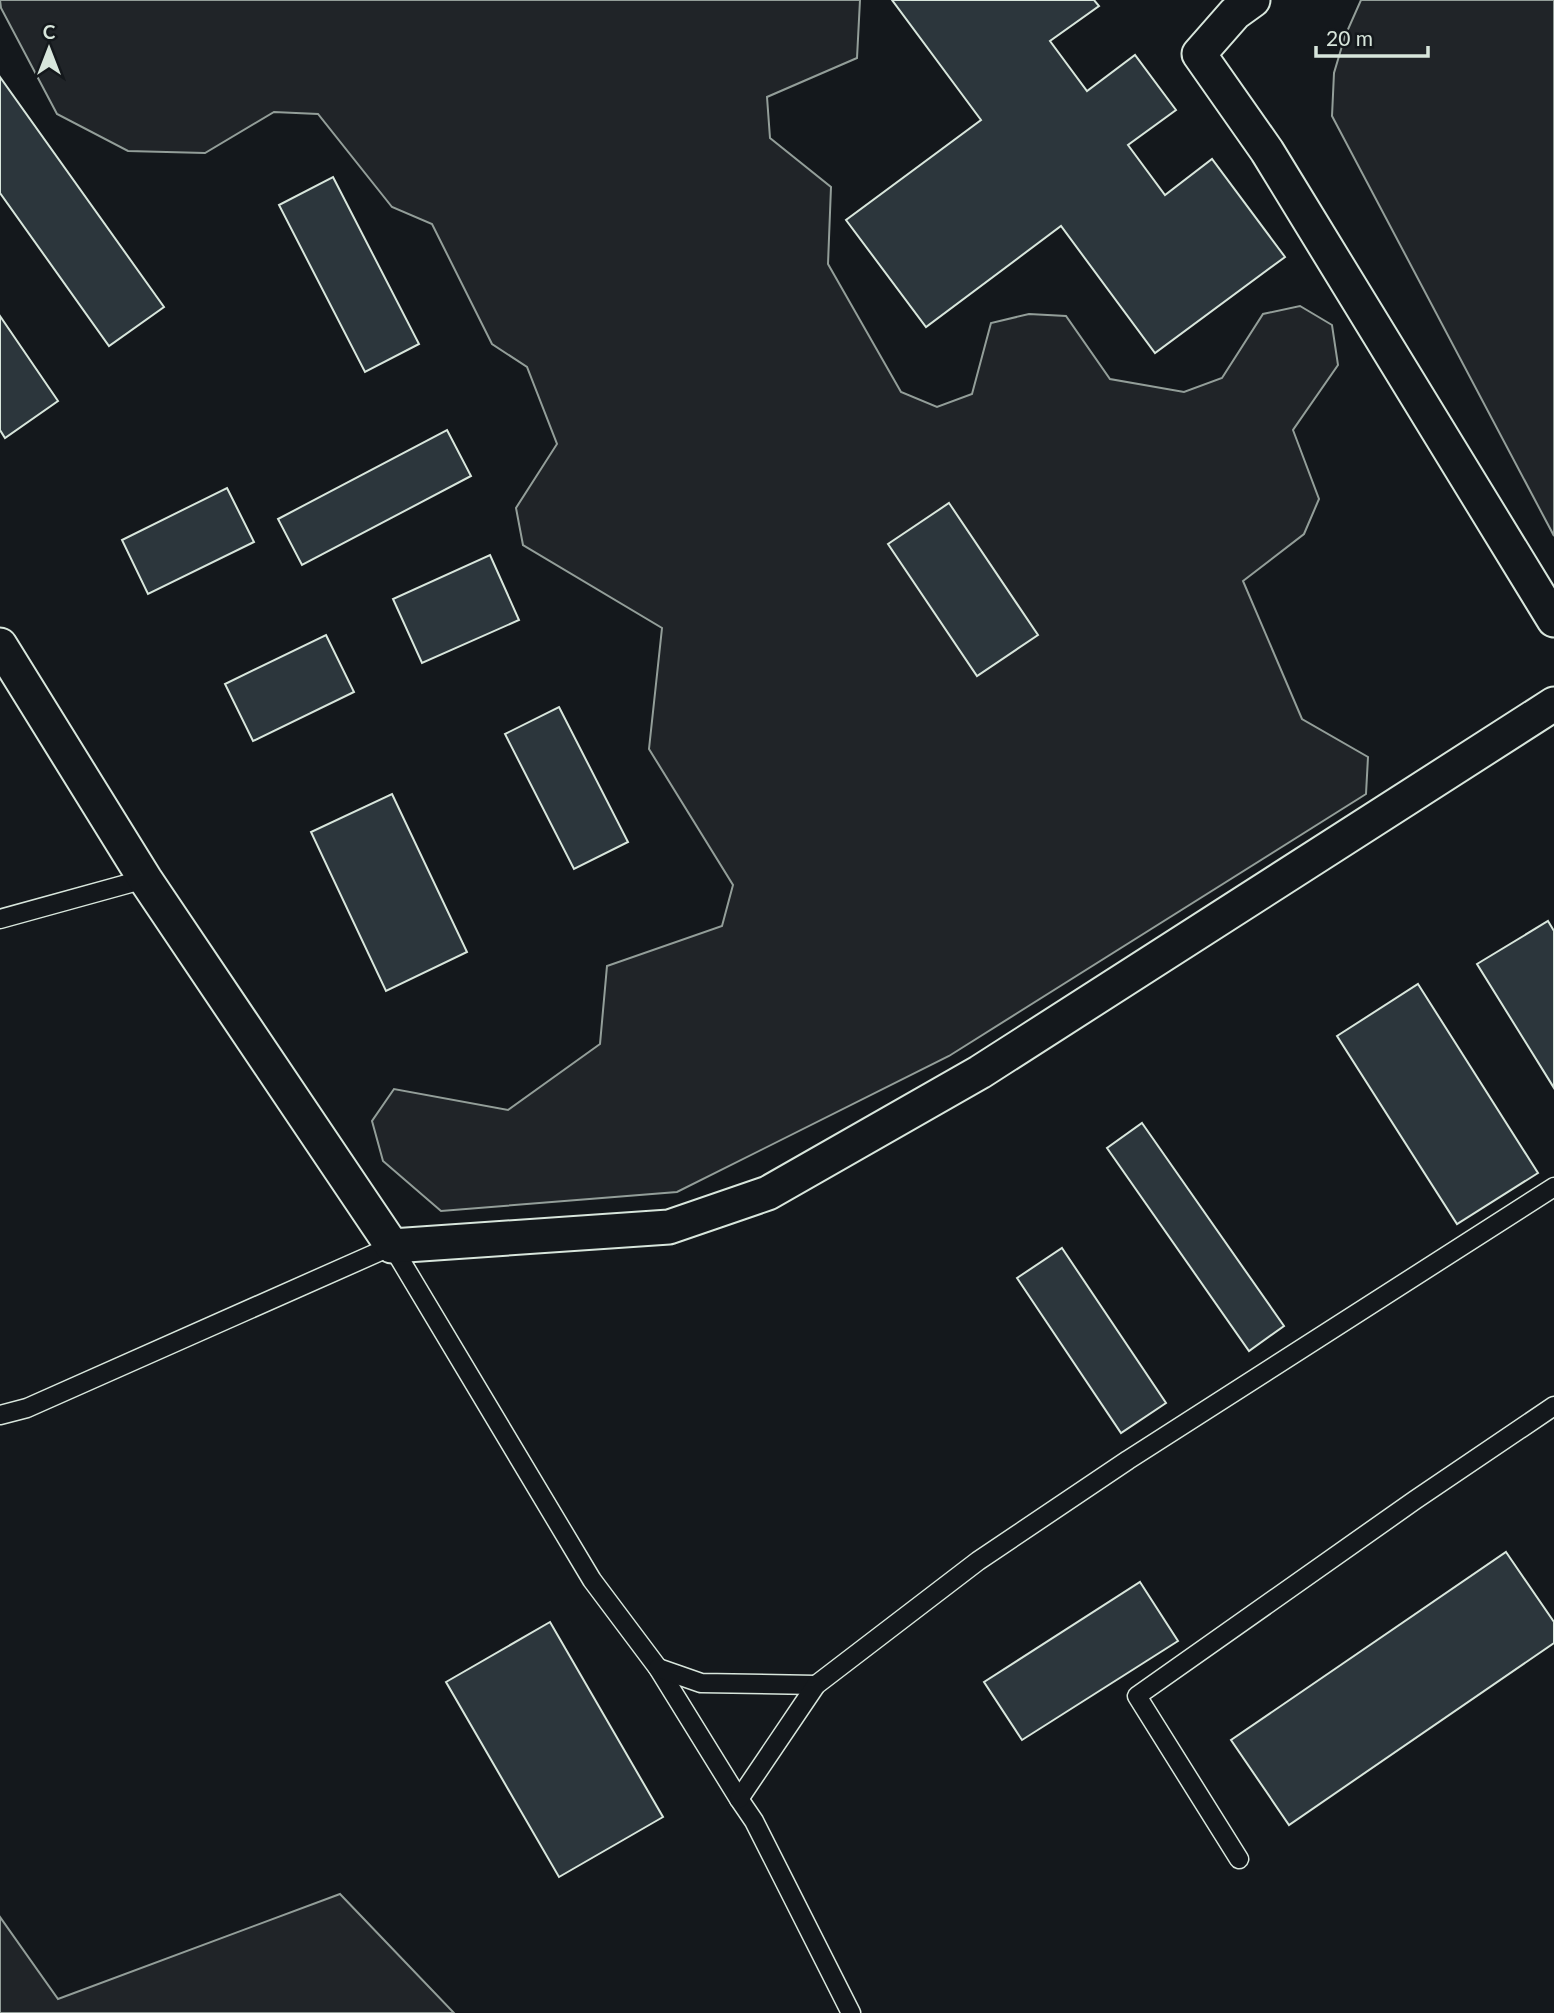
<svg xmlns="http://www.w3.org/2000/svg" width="1554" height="2013" viewBox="0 0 1554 2013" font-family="Lato,sans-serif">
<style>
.green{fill:#202428;stroke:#939e99;stroke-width:2}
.building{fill:#2c363c;stroke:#d8e6dc;stroke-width:2}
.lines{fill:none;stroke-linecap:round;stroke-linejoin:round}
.lane-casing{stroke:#d8e6dc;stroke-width:21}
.street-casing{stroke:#d8e6dc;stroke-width:37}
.lane{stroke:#14181c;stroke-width:18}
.street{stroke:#14181c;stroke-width:33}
</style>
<rect width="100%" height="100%" fill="#14181c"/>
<g class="green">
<path d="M0,0H860L857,58L767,97L770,138L831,187L828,264L901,392L937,407L972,394L991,323L1029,314L1066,316L1110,379L1184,392L1222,378L1263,314L1300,306L1332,325L1338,365L1293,430L1319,499L1304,534L1243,581L1302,719L1368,757L1366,794L949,1056L677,1192L441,1211L383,1161L372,1121L394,1089L508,1110L600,1044L607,966L722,926L733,885L649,749L662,628L523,545L516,508L557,444L527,367L492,344L432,224L392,207L318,114L274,112L205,153L128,151L57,114L1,8Z"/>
<path d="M1361,0H1554V536L1332,116L1334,73L1345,36Z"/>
<path d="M340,1894L454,2013H0V1917L58,1999Z"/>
</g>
<g class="building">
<path d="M892,0H1094L1099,6L1050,41L1087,91L1135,55L1176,110L1128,145L1165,195L1212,159L1285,257L1155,353L1061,226L926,327L846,220L981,120Z"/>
<path d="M0,77L164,307L109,346L0,193Z"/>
<path d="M333,177L419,344L365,372L279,205Z"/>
<path d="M0,316L58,401L5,438L0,430Z"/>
<path d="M447,430L471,476L302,565L278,519Z"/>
<path d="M227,488L254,542L148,594L122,540Z"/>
<path d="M949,503L1038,635L977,676L888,544Z"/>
<path d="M490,555L519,620L422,663L393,599Z"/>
<path d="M326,635L354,692L253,741L225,684Z"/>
<path d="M559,707L628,842L574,869L505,734Z"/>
<path d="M392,794L467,952L386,991L311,832Z"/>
<path d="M1548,921L1554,931V1088L1477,964Z"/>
<path d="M1418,984L1538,1173L1457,1224L1337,1036Z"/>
<path d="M1142,1123L1284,1326L1249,1351L1107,1148Z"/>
<path d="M1062,1248L1166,1403L1121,1433L1017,1278Z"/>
<path d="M1506,1552L1554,1622V1643L1289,1825L1231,1740Z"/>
<path d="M1140,1582L1178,1641L1022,1740L984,1682Z"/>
<path d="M550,1622L663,1817L559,1877L446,1682Z"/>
</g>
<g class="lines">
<defs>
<g id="lane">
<path d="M0,919L145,879"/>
<path d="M0,1415L27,1408L392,1246L592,1580L658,1668L739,1799L754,1821L851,2013"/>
<path d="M658,1668L701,1683L816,1685"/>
<path d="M739,1799L816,1685L978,1561L1128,1460L1554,1187"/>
<path d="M1239,1859L1137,1696L1415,1500L1554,1406"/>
</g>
<g id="street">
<path d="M1253,0L1235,13L1199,54L1267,151L1554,620"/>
<path d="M0,645L145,879L392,1246L669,1227L768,1193L980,1072L1554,704"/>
</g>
</defs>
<use href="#lane" class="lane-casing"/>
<use href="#street" class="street-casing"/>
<use href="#lane" class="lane"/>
<use href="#street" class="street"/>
</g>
<g transform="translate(49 49)" stroke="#14181c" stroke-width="5" paint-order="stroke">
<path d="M0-5L12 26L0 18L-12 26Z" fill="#d8e6dc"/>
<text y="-10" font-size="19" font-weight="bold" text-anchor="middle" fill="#d8e6dc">С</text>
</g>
<path d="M1316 46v10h112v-10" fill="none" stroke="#d8e6dc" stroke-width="3.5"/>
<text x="1326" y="46" font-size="21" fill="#d8e6dc" stroke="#14181c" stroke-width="5" paint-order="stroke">20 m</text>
</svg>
